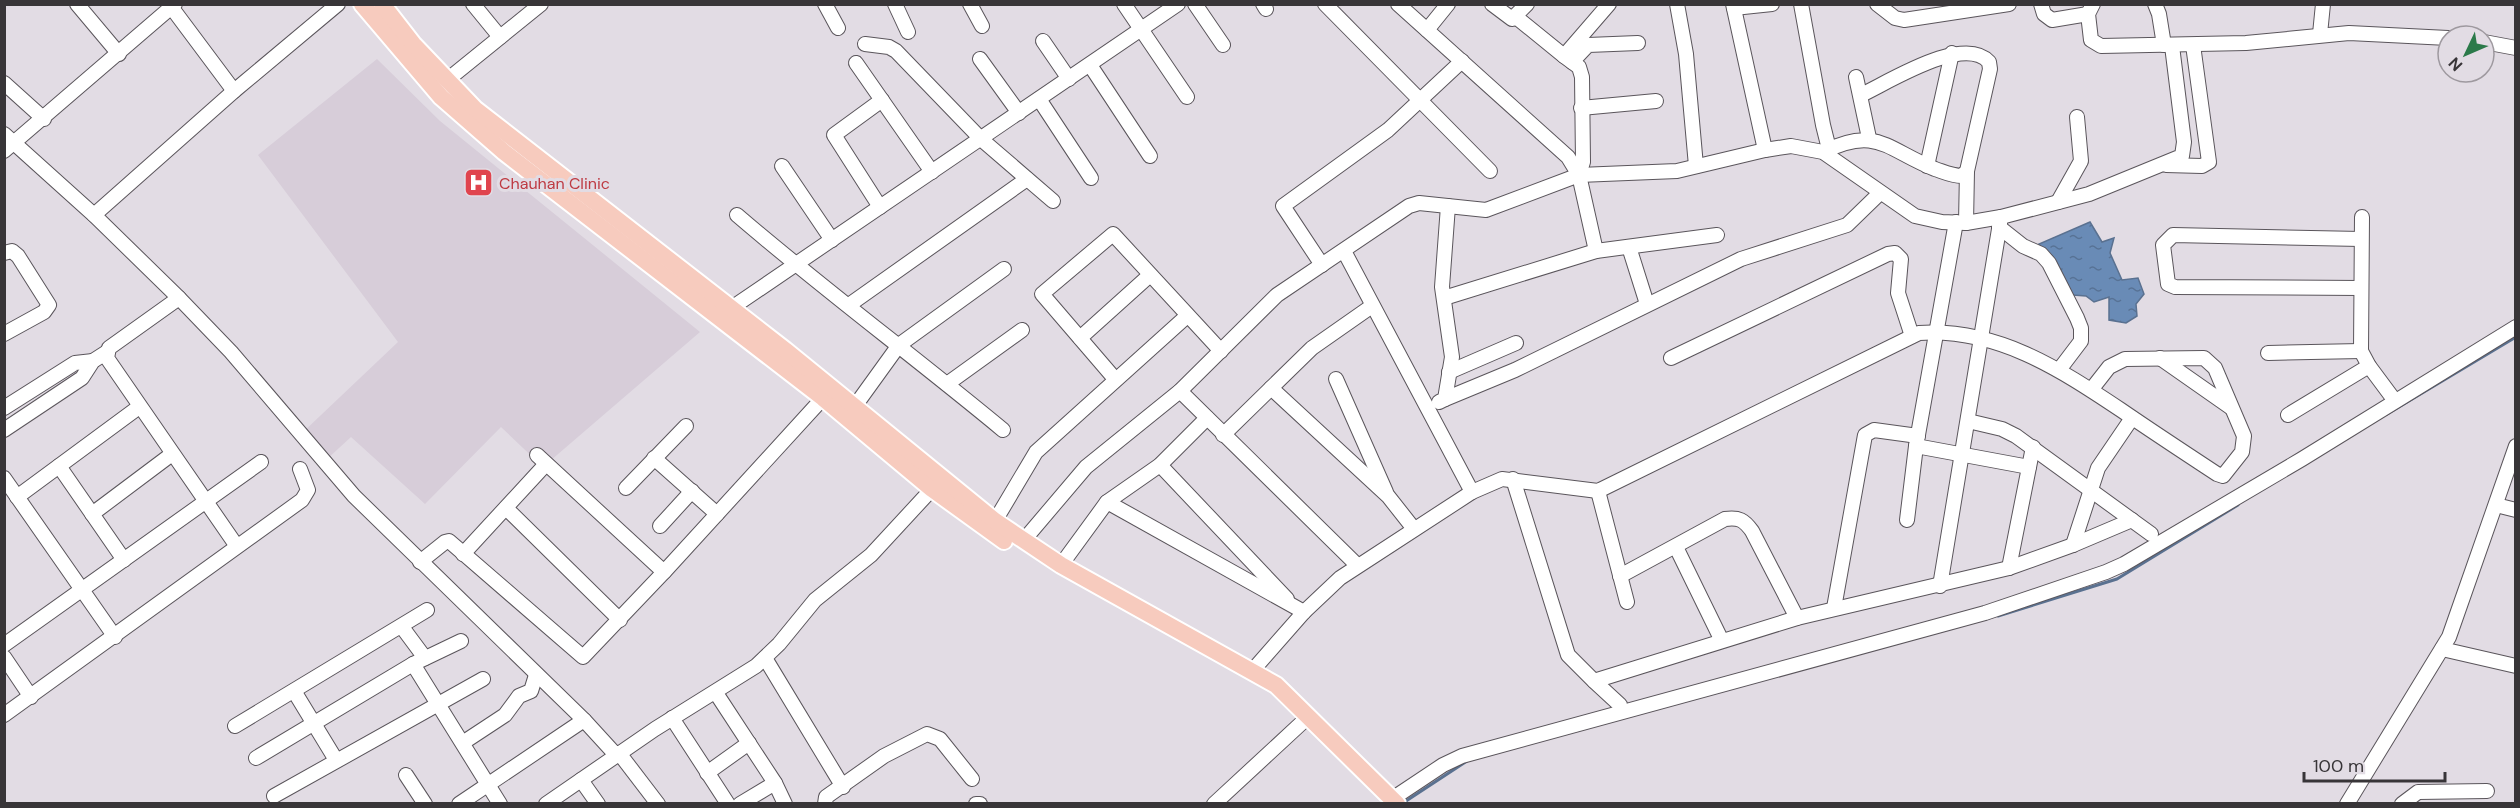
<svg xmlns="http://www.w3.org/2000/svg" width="2520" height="808" viewBox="0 0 2520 808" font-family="'DM Sans',sans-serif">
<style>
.built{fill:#d7cdd9}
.water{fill:url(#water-ripples);stroke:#5a7190;stroke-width:1.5}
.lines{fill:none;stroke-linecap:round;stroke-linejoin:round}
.stream{stroke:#5a7190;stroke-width:3}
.minor-casing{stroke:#5a555b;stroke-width:16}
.major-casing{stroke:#fff;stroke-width:20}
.minor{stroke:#fff;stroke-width:14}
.major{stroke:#f7cbbe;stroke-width:16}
.labels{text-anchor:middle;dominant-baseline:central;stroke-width:6;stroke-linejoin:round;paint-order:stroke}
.health-label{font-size:16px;fill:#be3a42;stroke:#e2dce4;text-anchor:start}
</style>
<defs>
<pattern id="water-ripples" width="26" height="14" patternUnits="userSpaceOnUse" patternTransform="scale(1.5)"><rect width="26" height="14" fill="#698bb6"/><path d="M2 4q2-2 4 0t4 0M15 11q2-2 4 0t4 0" fill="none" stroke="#577295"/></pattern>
</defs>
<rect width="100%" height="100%" fill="#e2dce4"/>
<path class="built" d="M377,59L440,121L700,332L543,467L501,427L425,504L351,437L326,460L301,434L398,342L258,155Z"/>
<path class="water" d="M2090,222L2102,242L2114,238L2110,253L2122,280L2138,278L2144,294L2136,304L2137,316L2126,323L2109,320V297L2094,302L2086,296L2073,295L2039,244Z"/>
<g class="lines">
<g class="stream">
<path d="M2387,414L2516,337"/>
<path d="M1998,616L2117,579L2238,505"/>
<path d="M1403,803L1467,761"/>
</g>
<defs>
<g id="minor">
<path d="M77,4L119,54"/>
<path d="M473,4L500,37"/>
<path d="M825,4L838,28"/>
<path d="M895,4L908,32"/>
<path d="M970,4L982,26"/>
<path d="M1124,4L1187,97"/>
<path d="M1195,4L1223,45"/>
<path d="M1263,4L1266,9"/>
<path d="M1325,4L1490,171"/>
<path d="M1398,4L1568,157L1579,175L1596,251"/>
<path d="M1492,4L1512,19L1527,4"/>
<path d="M1677,4L1686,54L1696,166"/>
<path d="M1733,4L1765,150"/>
<path d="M1801,4L1823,125L1829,149"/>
<path d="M1877,4L1895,18L1904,20L2009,4"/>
<path d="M2041,4L2044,14L2052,20L2088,14"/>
<path d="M2093,4L2088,14L2091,40L2101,46L2246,43L2349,33L2448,38"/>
<path d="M2155,4L2159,14L2164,45"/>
<path d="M172,8L234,91"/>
<path d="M1734,8L1772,4"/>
<path d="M1516,17L1564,56"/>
<path d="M1427,30L1448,4"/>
<path d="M2320,34L2323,4"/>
<path d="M1043,41L1069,79"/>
<path d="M2484,42L2516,48"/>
<path d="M865,44L889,47L896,51L981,139L1053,201"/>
<path d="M980,59L1019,113"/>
<path d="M1572,62L1588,45L1638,43"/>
<path d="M856,63L932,172"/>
<path d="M1090,65L1150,156"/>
<path d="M1856,77L1869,138"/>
<path d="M446,81L541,4"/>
<path d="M4,83L44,119"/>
<path d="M1039,99L1091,178"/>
<path d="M1581,108L1656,101"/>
<path d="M4,134L94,215L179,298L231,352L354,496L584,720L616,755"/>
<path d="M4,151L175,4"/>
<path d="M1823,152C1877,125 1887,150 1935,169C1944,172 1952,176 1962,176L1967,171L1990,69L1989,62C1964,34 1889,82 1861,95"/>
<path d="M2166,165L2202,166L2209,162L2193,45"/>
<path d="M782,166L832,240"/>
<path d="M1927,166L1952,53"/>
<path d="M1579,175L1583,162L1582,77L1579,67L1564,56L1609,4"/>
<path d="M2058,202L2081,161L2077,117"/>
<path d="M880,207L834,135L882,100"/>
<path d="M94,215L234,91L338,4"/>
<path d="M737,215C823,289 915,357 1003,430"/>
<path d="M2362,217L2361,351L2369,366L2395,401"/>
<path d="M1966,223L1967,171"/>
<path d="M1999,227L2023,246L2041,254L2049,263L2077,318L2081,328V341L2059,370"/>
<path d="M1629,247L1647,304"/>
<path d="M1344,251L1472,492"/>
<path d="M4,253L12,251L18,256L49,305L44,312L4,334"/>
<path d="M1322,265L1283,206L1388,130L1462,61"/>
<path d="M2361,288L2175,287L2168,284L2163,245L2173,235L2361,239"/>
<path d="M179,298L109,348L107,358L236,545"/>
<path d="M1444,298L1596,251L1717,235"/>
<path d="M849,305L1027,179"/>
<path d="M730,309L1178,4"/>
<path d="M1080,338L1150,275"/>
<path d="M2268,353L2361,351"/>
<path d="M1671,358L1888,254L1895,253L1901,259L1898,293L1912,336"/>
<path d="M2160,358L2230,407"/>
<path d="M1449,372L1516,343"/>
<path d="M1115,379L1042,294L1113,234L1221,351"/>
<path d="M1336,379L1386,492"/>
<path d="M947,384L1022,330"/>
<path d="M1271,388L1388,496L1414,529"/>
<path d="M1180,391L1357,565"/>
<path d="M1445,399L1515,370L1741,259L1847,225L1880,193"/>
<path d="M1439,402L1445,399L1452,357L1442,287L1448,206"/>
<path d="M855,406L899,345L1004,269"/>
<path d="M4,408L75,363L93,361"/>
<path d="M2288,415L2369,366"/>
<path d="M1968,421L2002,429L2016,436L2151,534"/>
<path d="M4,430L82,378L93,361L107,352"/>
<path d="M1223,435L1312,348L1372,306"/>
<path d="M1916,446L2029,467"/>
<path d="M537,455L664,572L823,398"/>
<path d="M654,458L717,514"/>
<path d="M1160,465L1287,599"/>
<path d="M59,466L124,560"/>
<path d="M4,478L115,637"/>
<path d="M1513,479L1568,655L1594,681L1797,618L2009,568L2073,545L2132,520"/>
<path d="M626,488L686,426"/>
<path d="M1598,491L1627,602"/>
<path d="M17,497L139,407"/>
<path d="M1107,502L1304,612"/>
<path d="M2496,505L2516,510"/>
<path d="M506,508L620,620"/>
<path d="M92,514L172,454"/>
<path d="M1907,520L1916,446L1956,222"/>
<path d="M995,521L1036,452L1187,316"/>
<path d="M660,526L692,491"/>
<path d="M1024,540L1086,467L1180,391L1277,295L1409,206L1419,203L1486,210L1579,175L1677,171L1765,150L1791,146L1823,152L1915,216L1942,222L1966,223L2001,217L2089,194L2182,156L2184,142L2172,46"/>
<path d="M2073,545L2098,468L2132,418"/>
<path d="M1676,547L1721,639"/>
<path d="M463,554L546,464"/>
<path d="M420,562L445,542L449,541L583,657L664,572"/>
<path d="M1061,565L1107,502L1160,465L1207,418"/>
<path d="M2009,568L2033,447"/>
<path d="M1620,576L1725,519C1739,517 1744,520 1752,531L1797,618"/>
<path d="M1940,586L2001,217"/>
<path d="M1834,608L1865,435L1874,430L1918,436"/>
<path d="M402,627L425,658"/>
<path d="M4,645L261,462"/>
<path d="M2442,649L2516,666"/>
<path d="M4,657L31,697"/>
<path d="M765,658L843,787"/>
<path d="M413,664L500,804"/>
<path d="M1253,670L1304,612L1340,578L1472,492L1502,479L1598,491L1919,333C1997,328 2058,368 2121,410C2153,432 2185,453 2217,474L2223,476L2242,452L2244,436L2215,368L2204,358L2125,359L2109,367L2091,390"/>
<path d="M1594,681L1620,705"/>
<path d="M294,691L336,760"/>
<path d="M716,693L775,783L785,804"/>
<path d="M4,715L302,500L308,490L300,469"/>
<path d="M672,718L728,804"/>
<path d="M235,726L427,610"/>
<path d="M464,742L505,715L519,696L531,691L536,675"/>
<path d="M619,753L658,804"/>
<path d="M256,758L413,664L461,641"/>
<path d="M707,773L749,743"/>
<path d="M406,775L425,804"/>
<path d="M581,780L598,804"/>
<path d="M274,796L483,679"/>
<path d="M1392,799L1443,765L1462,756L1985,613L2106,572L2124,564L2302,459L2516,327"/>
<path d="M459,804L584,720"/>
<path d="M546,804L655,729L756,666L779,644L815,600L871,555L932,489"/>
<path d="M740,804L775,783"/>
<path d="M825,804L826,797L884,756L927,734L940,739L972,779"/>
<path d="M976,804H980"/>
<path d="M1214,804L1308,717"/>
<path d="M2347,804L2449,637L2516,446"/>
<path d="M2402,804L2418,792L2487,791"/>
</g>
<g id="major">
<path d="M362,4L441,97L504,152L823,398L932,489L1004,541"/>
<path d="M382,4L413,44L475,109L785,350L995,521L1061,565L1276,685L1397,804"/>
</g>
</defs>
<use href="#minor" class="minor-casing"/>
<use href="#major" class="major-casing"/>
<use href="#minor" class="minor"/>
<use href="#major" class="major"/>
</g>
<defs>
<symbol id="hospital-square" viewBox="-11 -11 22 22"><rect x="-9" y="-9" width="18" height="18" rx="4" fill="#e0444e" stroke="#e2dce4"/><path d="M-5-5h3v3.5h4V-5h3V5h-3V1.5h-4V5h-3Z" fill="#fff"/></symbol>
</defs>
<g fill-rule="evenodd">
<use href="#hospital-square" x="462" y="166" width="33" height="33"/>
</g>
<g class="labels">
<g class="health-label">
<text x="499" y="183">Chauhan Clinic</text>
</g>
</g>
<rect width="2520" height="808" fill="none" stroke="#383538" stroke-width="12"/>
<g transform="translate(2466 54) rotate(226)"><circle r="28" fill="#e2dce4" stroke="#9e999f" stroke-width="1.5"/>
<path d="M0-4.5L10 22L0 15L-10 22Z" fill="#2b7a4a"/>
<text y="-9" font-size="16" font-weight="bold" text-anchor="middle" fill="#383538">N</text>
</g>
<path d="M2304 772v9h141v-9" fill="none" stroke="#383538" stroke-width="3"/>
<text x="2313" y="772" font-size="18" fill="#383538" stroke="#e2dce4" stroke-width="4.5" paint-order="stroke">100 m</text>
</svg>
